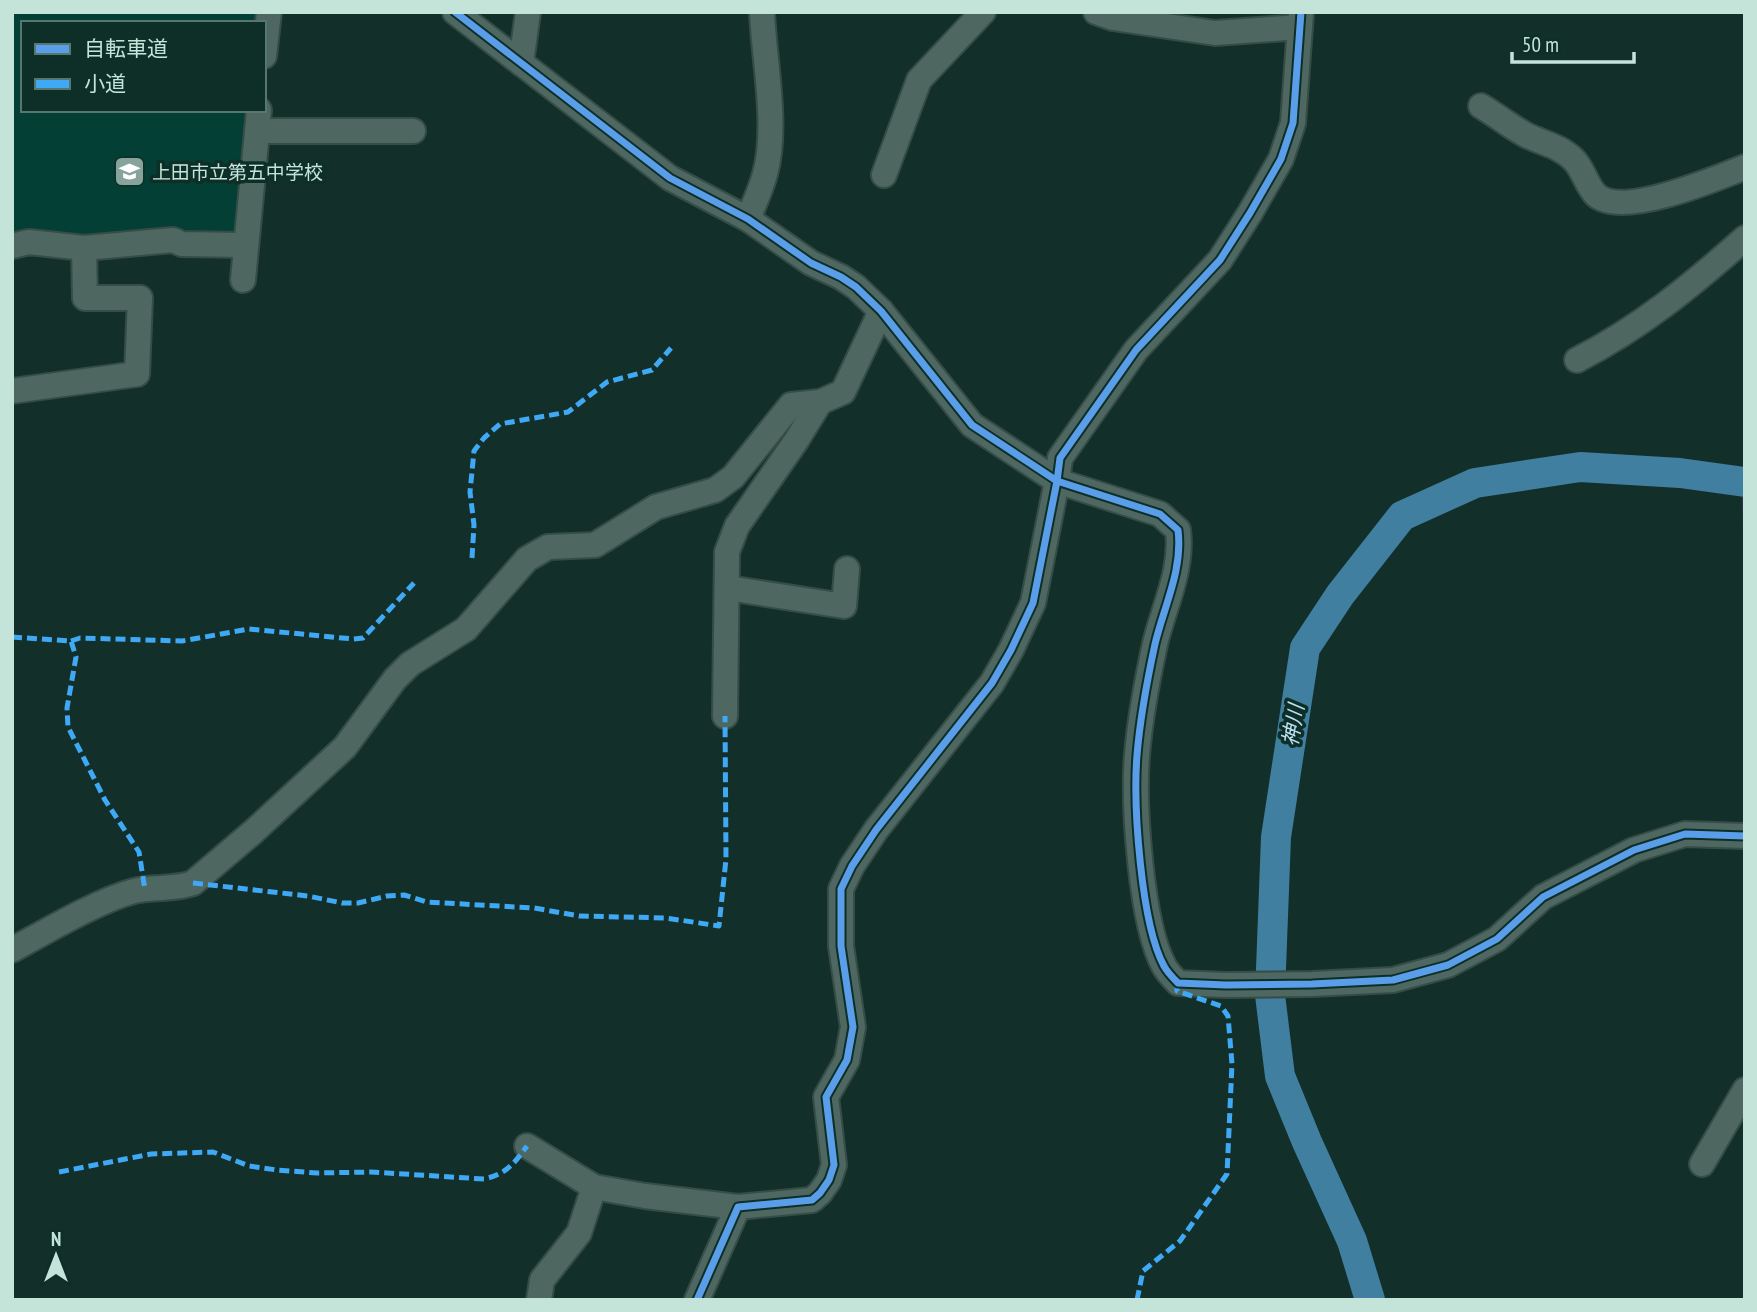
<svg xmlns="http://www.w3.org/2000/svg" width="1757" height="1312" viewBox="0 0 1757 1312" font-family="'PT Sans Narrow','Noto Sans JP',sans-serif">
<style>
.built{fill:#033f34}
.green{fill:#3a3554}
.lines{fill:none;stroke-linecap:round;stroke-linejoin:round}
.river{stroke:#407f9f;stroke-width:30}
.minor-casing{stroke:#364c46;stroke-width:28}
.minor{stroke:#4f6761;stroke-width:24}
.quiet{stroke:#3fa9f5;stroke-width:5;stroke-dasharray:10 5;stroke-linecap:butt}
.cycleway-casing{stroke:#0d2f27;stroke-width:11}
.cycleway{stroke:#5a9eea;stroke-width:7}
.labels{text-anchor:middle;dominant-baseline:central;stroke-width:7;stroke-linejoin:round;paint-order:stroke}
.poi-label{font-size:19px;fill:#c4e3d9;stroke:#0d2f27;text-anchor:start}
.water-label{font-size:21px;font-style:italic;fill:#bde0f5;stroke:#0d2f27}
</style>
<rect width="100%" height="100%" fill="#132f2a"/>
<path class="built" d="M12,12H261L260,23H23V110H251L239,238L71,242L12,237Z"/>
<path class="green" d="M1745,471V604L1742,495Z"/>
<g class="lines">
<path class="river" d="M1370,1300L1352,1241L1307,1142L1280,1076L1270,995L1276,837L1305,648L1340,595L1402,516L1475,483L1580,467L1680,473L1745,482"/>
<defs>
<g id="minor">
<path d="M455,12L670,178L748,219L811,263L841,277L856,287L881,311L972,425L1057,481L1160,514L1178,530C1183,570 1164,606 1155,644C1147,681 1140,719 1137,755C1133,805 1141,924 1164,966C1167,972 1173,978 1178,983L1226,985L1312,984L1393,980L1448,965L1497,939L1543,897L1634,850L1685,834L1745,836"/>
<path d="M1096,12L1113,18L1215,33L1300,27"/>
<path d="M264,56L269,12"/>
<path d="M521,63L528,12"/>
<path d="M1481,106C1496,115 1510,126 1526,135C1542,143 1560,146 1573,159C1583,168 1586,185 1596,195C1622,218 1715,179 1745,167"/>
<path d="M257,131H413"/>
<path d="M884,175L919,80L983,12"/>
<path d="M748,219C754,204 761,189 765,174C778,127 764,61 762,12"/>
<path d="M12,246L29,242L84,248L173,240L182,244L244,245"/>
<path d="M243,280L259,110"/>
<path d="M1577,360C1641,327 1691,286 1745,238"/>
<path d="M12,391L137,374L140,298H85L84,248"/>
<path d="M728,588L844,606L847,569"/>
<path d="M725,716L727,552L737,526L796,441L820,402"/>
<path d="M12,950C47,931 97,901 134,891C154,886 174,890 193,883L253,832L345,747L395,679L410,664L466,629L527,559L548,547L595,545L656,507L715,490L733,477L791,405L820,402L843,392L881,311"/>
<path d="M527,1146L594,1187L645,1196L738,1207"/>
<path d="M1702,1164L1745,1090"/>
<path d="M539,1300L542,1280L579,1233L594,1187"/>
<path d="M697,1300L738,1207L812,1200L820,1193L829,1180L834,1165L826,1097L847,1060L853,1027L841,946V889L852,866L876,830L992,683L1011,650L1033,603L1057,481L1060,458L1136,350L1220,260L1250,213L1281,159L1293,123L1301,12"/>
</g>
</defs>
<use href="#minor" class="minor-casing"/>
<use href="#minor" class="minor"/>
<g class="quiet">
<path d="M472,558L474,525L470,492L474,451L484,438L500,424L568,412L607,382L652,370L671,348"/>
<path d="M12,637L71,641L76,657L67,708L68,727L105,800L139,852L145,890"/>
<path d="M71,641L80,638L182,641L249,629L353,639L363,638L414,583"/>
<path d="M193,883L308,896L342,903H358L387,896L404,895L427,902L534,908L579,916L666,918L719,926L726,859L725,716"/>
<path d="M59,1172L151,1154L213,1152L249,1166L277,1170L317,1173L371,1172L484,1179C506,1174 514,1164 527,1146"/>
<path d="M1137,1300L1143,1271L1180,1241L1227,1174L1232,1064L1228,1016L1221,1006L1177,991V986"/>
</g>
<defs>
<g id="cycleway">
<path d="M455,12L670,178L748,219L811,263L841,277L856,287L881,311L972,425L1057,481L1160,514L1178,530C1183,570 1164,606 1155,644C1147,681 1140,719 1137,755C1133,805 1141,924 1164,966C1167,972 1173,978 1178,983L1226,985L1312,984L1393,980L1448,965L1497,939L1543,897L1634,850L1685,834L1745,836"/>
<path d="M697,1300L738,1207L812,1200L820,1193L829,1180L834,1165L826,1097L847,1060L853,1027L841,946V889L852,866L876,830L992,683L1011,650L1033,603L1057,481L1060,458L1136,350L1220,260L1250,213L1281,159L1293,123L1301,12"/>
</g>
</defs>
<use href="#cycleway" class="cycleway-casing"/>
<use href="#cycleway" class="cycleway"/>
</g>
<defs>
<symbol id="school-square" viewBox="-11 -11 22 22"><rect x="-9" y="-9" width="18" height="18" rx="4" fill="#86a49c" stroke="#0d2f27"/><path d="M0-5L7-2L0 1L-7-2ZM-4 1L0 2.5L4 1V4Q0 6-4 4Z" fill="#fff"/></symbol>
</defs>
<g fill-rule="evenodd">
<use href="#school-square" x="112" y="154" width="35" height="35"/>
</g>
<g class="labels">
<g class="poi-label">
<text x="152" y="172">上田市立第五中学校</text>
</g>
<g class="water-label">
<text transform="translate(1293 725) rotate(-81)">神川</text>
</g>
</g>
<rect width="1757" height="1312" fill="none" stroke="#c4e3d9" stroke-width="28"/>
<rect x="21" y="21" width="245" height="91" fill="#0d2f27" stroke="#56776e" stroke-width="2"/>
<rect x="35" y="44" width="35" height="10" fill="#5a9eea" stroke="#56776e" stroke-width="2"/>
<text x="84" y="56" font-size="21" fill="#c4e3d9">自転車道</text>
<rect x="35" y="79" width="35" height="10" fill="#3fa9f5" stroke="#56776e" stroke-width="2"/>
<text x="84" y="91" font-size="21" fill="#c4e3d9">小道</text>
<g transform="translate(56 1256)" stroke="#0d2f27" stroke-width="5" paint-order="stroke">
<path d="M0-5L12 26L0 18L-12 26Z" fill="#c4e3d9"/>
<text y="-10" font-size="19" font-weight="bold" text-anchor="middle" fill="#c4e3d9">N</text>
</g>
<path d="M1512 52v10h122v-10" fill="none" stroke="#c4e3d9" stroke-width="3.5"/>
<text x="1522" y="52" font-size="21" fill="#c4e3d9" stroke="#0d2f27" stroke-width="5" paint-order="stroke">50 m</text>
</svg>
